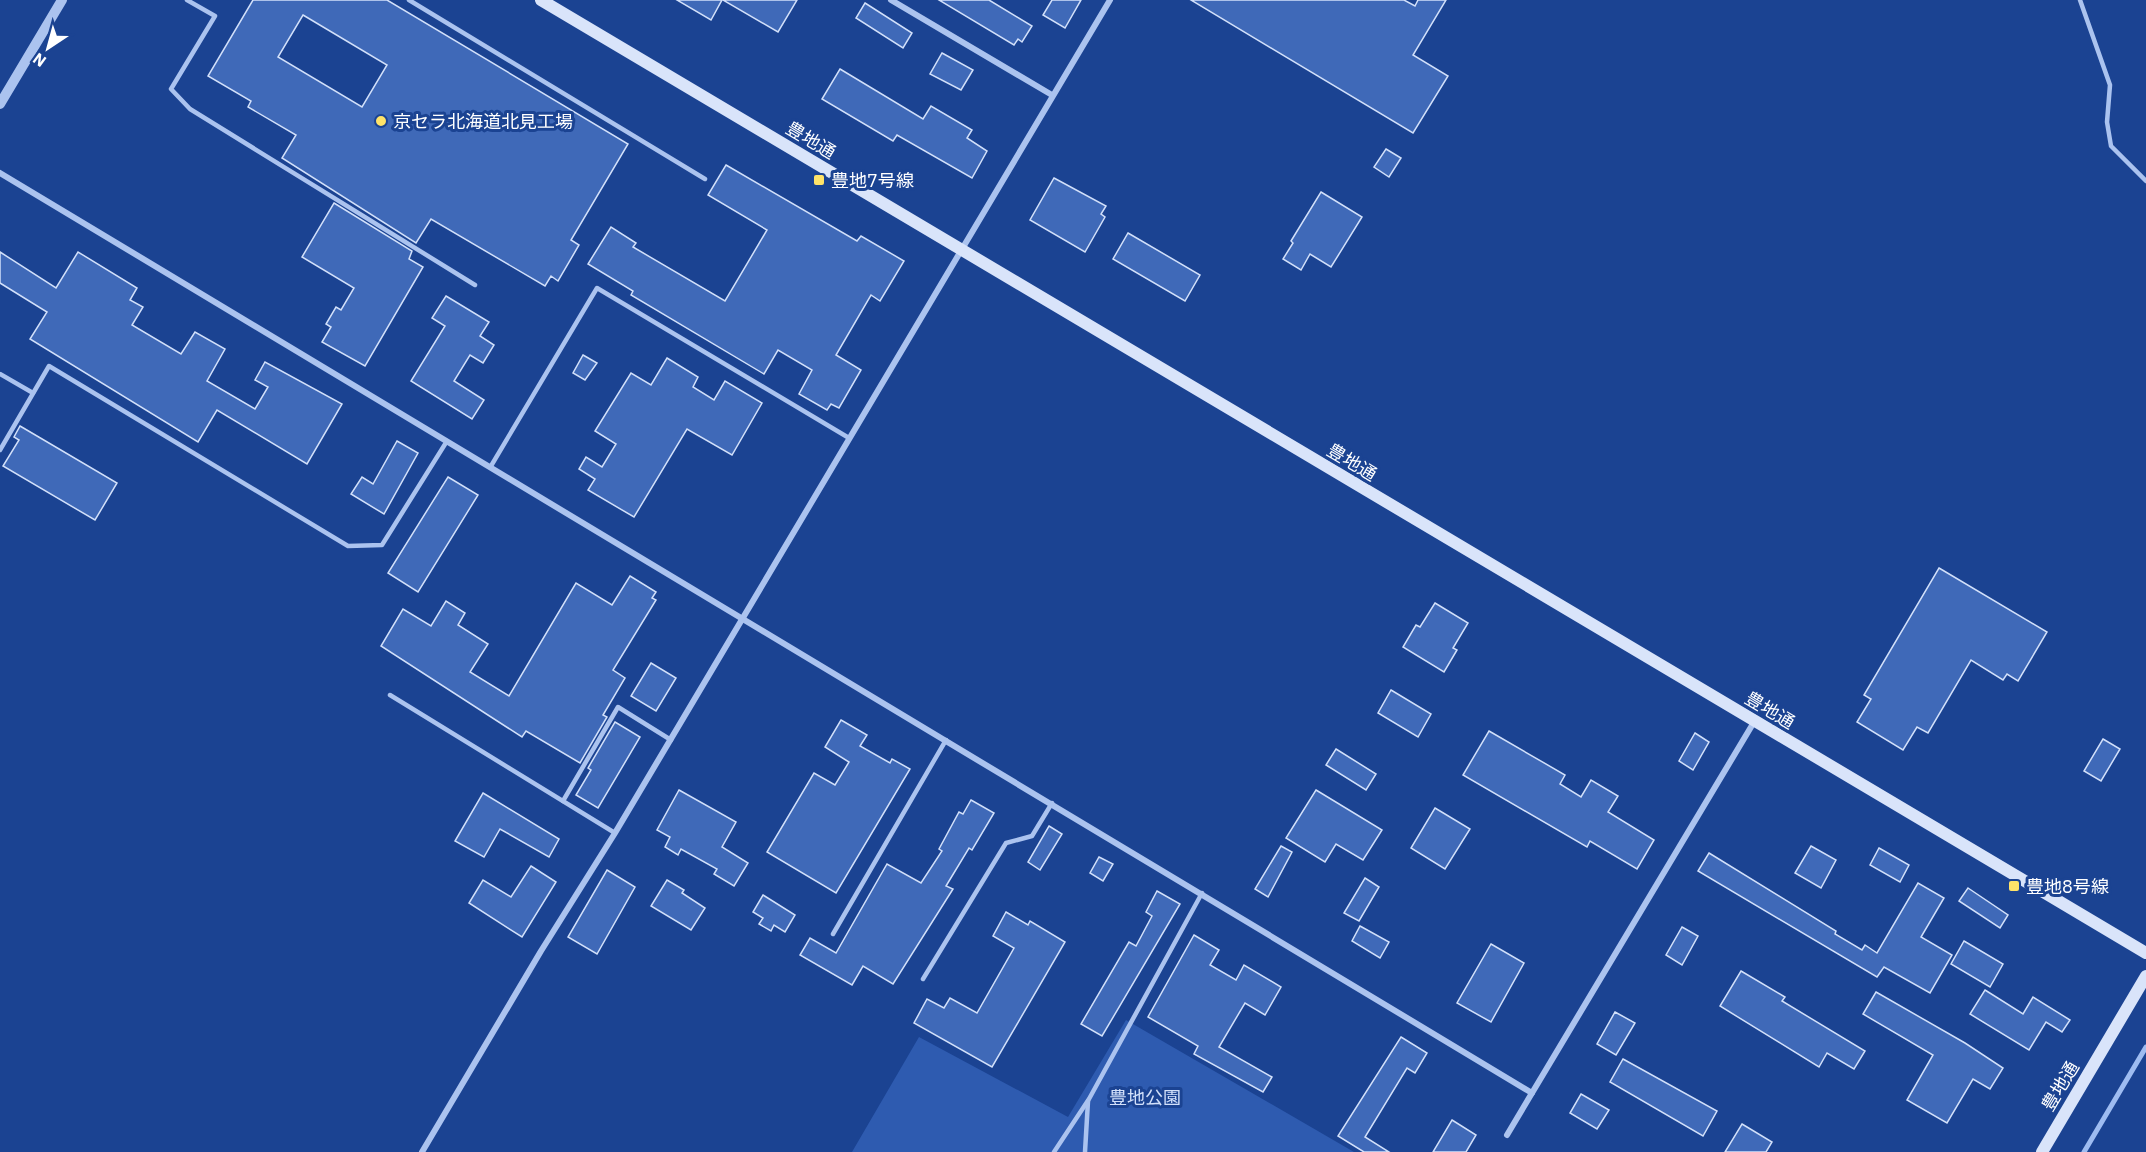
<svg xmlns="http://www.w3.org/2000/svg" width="2146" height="1152" viewBox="0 0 2146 1152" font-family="'IBM Plex Sans','Noto Sans JP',sans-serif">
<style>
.green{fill:#2e5bb0}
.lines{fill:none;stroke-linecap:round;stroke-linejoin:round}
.stream{stroke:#9ebcf1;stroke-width:5}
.building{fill:#3f69b8;stroke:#d2e0fa;stroke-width:1.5;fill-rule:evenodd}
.service{stroke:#abc3ef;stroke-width:4.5}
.minor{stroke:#abc3ef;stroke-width:6}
.tertiary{stroke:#abc3ef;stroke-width:10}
.secondary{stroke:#d9e4fa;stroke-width:12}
.poi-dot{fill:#ffe369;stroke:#1b4392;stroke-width:2}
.labels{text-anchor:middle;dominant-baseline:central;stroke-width:6;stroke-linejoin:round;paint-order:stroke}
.poi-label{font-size:18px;fill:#fff;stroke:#1b4392;text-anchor:start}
.street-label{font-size:18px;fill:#fff;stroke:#1b4392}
.park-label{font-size:18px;fill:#d2e0fa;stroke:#1b4392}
</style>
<rect width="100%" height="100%" fill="#1b4392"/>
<path class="green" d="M1126,1020L1354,1152H852L919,1037L1068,1117Z"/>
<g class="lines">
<path class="stream" d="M2084,1152L2146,1047"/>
</g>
<g class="building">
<path d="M253,0H387L628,144L571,240L579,245L558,281L551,276L545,286L431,219L416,243L282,158L296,135L248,107L251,101L208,76ZM303,15L387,65L362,107L278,57Z"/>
<path d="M677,0H722L711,20Z"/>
<path d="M723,0H797L778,32Z"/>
<path d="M939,0H989L1032,26L1022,42L1018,39L1014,45Z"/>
<path d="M1052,0H1081L1065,28L1043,15Z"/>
<path d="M1191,0H1404L1415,6L1418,0H1446L1413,55L1448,76L1413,133Z"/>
<path d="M865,3L912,33L903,48L856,18Z"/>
<path d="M942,53L973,70L961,90L930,74Z"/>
<path d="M840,69L923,119L931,106L972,130L967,138L987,151L972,178L897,135L893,141L822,99Z"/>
<path d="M1386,149L1401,158L1389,177L1374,167Z"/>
<path d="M726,165L857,241L861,236L904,261L880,301L871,295L836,355L861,370L839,408L831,404L827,410L799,394L812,370L778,350L764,374L631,295L633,291L588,264L611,227L636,243L633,247L725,301L767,230L708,195Z"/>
<path d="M1054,178L1106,206L1101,214L1105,217L1085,252L1030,220Z"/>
<path d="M1321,192L1362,217L1331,267L1310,254L1301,270L1283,259L1293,243L1291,241Z"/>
<path d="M334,203L412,251L409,259L423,267L365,366L322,342L331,327L326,324L336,307L341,310L354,288L302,257Z"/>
<path d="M1128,233L1200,275L1185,301L1113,259Z"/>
<path d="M0,252L56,288L78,252L137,288L130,300L143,307L132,325L181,354L195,332L225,349L207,381L255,409L268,387L255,380L265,362L342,404L307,464L217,410L198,442L30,339L47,312L0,283Z"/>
<path d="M446,296L489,322L480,336L494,345L483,363L470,355L454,381L484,400L472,419L411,381L445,326L432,318Z"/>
<path d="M583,355L597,363L585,380L573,373Z"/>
<path d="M667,358L698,377L693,387L714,400L725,381L762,403L732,455L687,429L634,517L588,490L595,479L579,469L586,457L602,467L616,444L595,431L631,373L651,385Z"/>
<path d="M20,426L117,483L95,520L3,466L19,440L14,437Z"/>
<path d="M397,441L418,453L384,514L351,494L362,477L373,484Z"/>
<path d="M448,477L478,495L418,592L388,573Z"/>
<path d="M1939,568L2047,632L2018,681L2007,674L2003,680L1971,660L1928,733L1917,727L1903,750L1857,722L1871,699L1864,695Z"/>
<path d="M630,576L656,592L652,598L656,600L613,670L625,678L603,715L607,717L580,763L526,731L522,737L381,646L403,609L431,626L446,601L465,613L458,625L488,644L470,672L509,696L576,583L612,605Z"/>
<path d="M1435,603L1468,623L1453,648L1457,650L1444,672L1403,647L1416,625L1420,627Z"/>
<path d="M651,663L676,678L656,711L631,696Z"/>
<path d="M1391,690L1431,714L1418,737L1378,713Z"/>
<path d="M841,720L867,735L860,746L890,763L892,759L910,769L836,893L767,852L814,773L835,785L849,762L825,747Z"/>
<path d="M615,722L640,737L598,808L576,795L591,770L588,768Z"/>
<path d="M1489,731L1565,775L1560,784L1581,797L1591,780L1618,796L1608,812L1654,840L1637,869L1590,841L1587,847L1463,775Z"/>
<path d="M1695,733L1709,742L1693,770L1679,761Z"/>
<path d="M2103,739L2120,749L2101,781L2084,771Z"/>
<path d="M1336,749L1376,774L1366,790L1326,765Z"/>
<path d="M679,790L736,822L722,847L748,863L734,886L714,874L717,869L681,849L678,855L665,847L670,837L657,830Z"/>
<path d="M1316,790L1382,830L1363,860L1336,844L1325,862L1286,838Z"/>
<path d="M483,793L559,839L549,857L500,829L484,857L455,841Z"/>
<path d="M971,800L994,813L972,850L969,848L946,886L953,889L893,984L863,966L852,985L800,955L810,938L836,953L887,864L921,883L942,851L939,849L959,812L963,814Z"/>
<path d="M1435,808L1470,829L1445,869L1411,848Z"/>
<path d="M1049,826L1062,834L1040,870L1028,862Z"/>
<path d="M1281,846L1292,852L1268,897L1255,889Z"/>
<path d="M1811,846L1836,860L1821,888L1795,873Z"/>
<path d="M1879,848L1909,865L1900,882L1870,865Z"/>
<path d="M1709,853L1836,931L1835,934L1862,950L1865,945L1877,953L1918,883L1944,898L1921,937L1952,955L1930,993L1884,967L1877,977L1698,871Z"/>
<path d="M1099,857L1113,864L1103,881L1090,873Z"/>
<path d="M531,866L556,882L522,937L469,903L483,880L511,897Z"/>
<path d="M607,870L635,887L597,954L568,937Z"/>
<path d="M1365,878L1379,887L1359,921L1344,913Z"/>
<path d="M667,880L684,890L682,893L705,908L691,930L651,906Z"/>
<path d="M1968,888L2008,915L2000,928L1959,901Z"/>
<path d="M1157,891L1180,904L1102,1036L1081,1024L1129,942L1136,946L1152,916L1146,912Z"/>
<path d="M763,895L795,915L785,932L774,925L771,931L759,924L763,918L753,912Z"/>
<path d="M1006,912L1028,925L1030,921L1065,942L992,1067L914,1023L927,999L944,1008L950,998L977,1013L1014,948L993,936Z"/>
<path d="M1360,926L1389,942L1380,958L1352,941Z"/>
<path d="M1682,927L1698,936L1682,965L1666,955Z"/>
<path d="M1194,935L1219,950L1210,965L1236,980L1244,965L1281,987L1265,1015L1245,1003L1219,1047L1272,1077L1263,1092L1194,1054L1198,1046L1148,1017Z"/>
<path d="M1964,941L2003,964L1990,987L1951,964Z"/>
<path d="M1491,944L1524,963L1491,1022L1457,1003Z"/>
<path d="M1741,971L1785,997L1782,1001L1865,1051L1854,1069L1827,1053L1819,1067L1720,1006Z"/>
<path d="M1985,990L2023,1014L2033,997L2070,1020L2062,1032L2046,1022L2029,1050L1970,1014Z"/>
<path d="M1876,992L1965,1043L2003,1068L1990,1089L1973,1079L1947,1123L1907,1100L1933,1055L1863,1014Z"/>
<path d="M1615,1012L1635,1023L1616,1055L1597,1044Z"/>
<path d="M1401,1037L1427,1053L1415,1073L1407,1068L1365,1137L1389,1152H1364L1338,1136Z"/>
<path d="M1623,1059L1717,1111L1703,1136L1610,1082Z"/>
<path d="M1581,1094L1609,1110L1597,1129L1570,1113Z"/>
<path d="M1452,1120L1476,1135L1466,1152H1433Z"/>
<path d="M1742,1124L1772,1142L1766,1152H1725Z"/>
</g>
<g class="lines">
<g class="service">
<path d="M187,0L215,16L171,89L190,109L475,285"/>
<path d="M409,0L705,179"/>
<path d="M2080,0L2110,85L2107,122L2111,146L2146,181"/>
<path d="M0,374L33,393"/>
<path d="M0,450L49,366L348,546L382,545L447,441"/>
<path d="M491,466L597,288L849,438"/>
<path d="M390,695L615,833"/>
<path d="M563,801L618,707L671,740"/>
<path d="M833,934L946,740"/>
<path d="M923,979L1006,843L1032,836L1052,803"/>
<path d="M1054,1152L1089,1099L1202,893"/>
<path d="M1085,1152L1088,1101"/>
</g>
<g class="minor">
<path d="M891,0L1052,95"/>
<path d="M0,173L1532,1093L1754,722"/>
<path d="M1507,1135L1532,1093"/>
<path d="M422,1152L541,951L615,833L1110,0"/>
</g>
<path class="tertiary" d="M0,104L62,0"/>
<g class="secondary">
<path d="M541,0L2146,953"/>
<path d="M2042,1152L2146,976"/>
</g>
</g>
<g class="poi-dot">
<circle cx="381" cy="121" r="6"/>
<rect x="813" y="174" width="12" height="12" rx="3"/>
<rect x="2008" y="880" width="12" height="12" rx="3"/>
</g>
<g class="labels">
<g class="poi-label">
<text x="393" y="121">京セラ北海道北見工場</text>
<text x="831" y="180">豊地7号線</text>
<text x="2026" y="886">豊地8号線</text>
</g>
<g class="street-label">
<text transform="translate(811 140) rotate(31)">豊地通</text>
<text transform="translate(1352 462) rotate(31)">豊地通</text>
<text transform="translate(1770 710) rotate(31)">豊地通</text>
<text transform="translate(2060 1086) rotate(-59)">豊地通</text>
</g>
<g class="park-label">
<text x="1145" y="1097">豊地公園</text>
</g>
</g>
<g transform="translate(48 48) rotate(216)" stroke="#1b4392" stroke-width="4.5" paint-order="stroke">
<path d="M0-4.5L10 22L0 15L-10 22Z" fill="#ffffff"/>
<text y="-9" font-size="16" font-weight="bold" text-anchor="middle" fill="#ffffff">N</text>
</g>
</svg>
